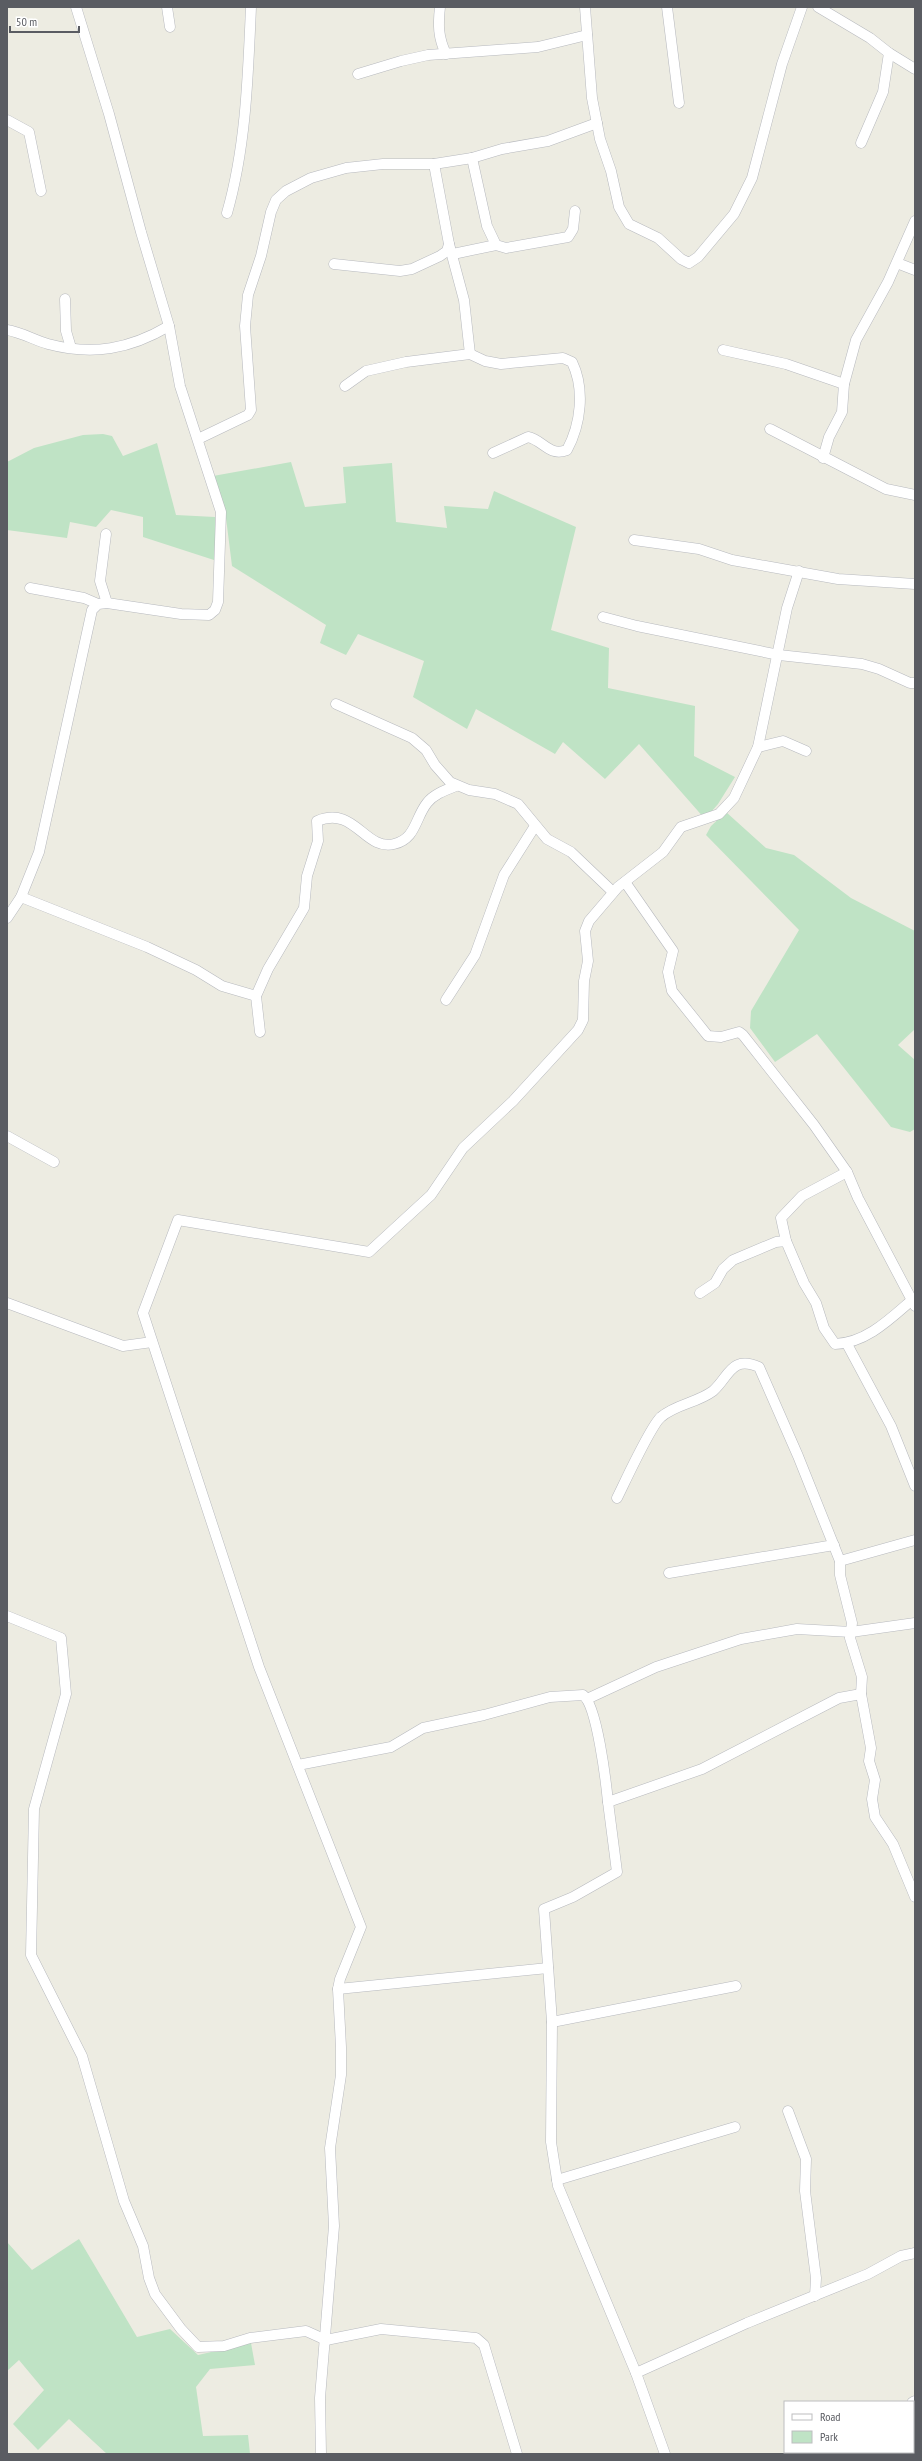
<svg xmlns="http://www.w3.org/2000/svg" width="922" height="2461" viewBox="0 0 922 2461" font-family="'PT Sans Narrow',sans-serif">
<style>
.green{fill:#bfe3c5}
.lines{fill:none;stroke-linecap:round;stroke-linejoin:round}
.minor-casing{stroke:#b7b9be;stroke-width:11}
.tertiary-casing{stroke:#b7b9be;stroke-width:13}
.minor{stroke:#fff;stroke-width:10}
.tertiary{stroke:#fff;stroke-width:12}
</style>
<rect width="100%" height="100%" fill="#edece2"/>
<g class="green">
<path d="M103,434L112,436L123,456L157,443L176,515L215,517L218,538L217,561L143,537V517L111,510L96,527L70,522L67,538L7,530V462L34,448L83,435Z"/>
<path d="M291,462L305,507L346,503L343,467L392,463L396,522L447,528L444,506L488,509L494,491L576,527L551,630L609,648L608,688L695,706L694,756L735,777L718,804L705,819L639,744L605,779L563,742L555,754L476,709L467,729L413,697L424,661L358,634L346,655L320,643L326,625L232,566L226,518L213,476Z"/>
<path d="M726,812L766,848L794,855L851,898L915,931V1029L898,1045L915,1060V1129L910,1132L891,1127L817,1034L775,1062L750,1028L751,1011L799,930L706,835L711,826Z"/>
<path d="M79,2239L137,2337L170,2329L198,2355L251,2343L255,2365L210,2369L196,2387L203,2436L248,2435L250,2454H107L69,2419L38,2450L13,2424L44,2390L19,2360L7,2371V2242L32,2270Z"/>
</g>
<g class="lines">
<defs>
<g id="minor">
<path d="M167,7L170,27"/>
<path d="M440,7C438,25 438,37 446,54"/>
<path d="M585,7L592,98L600,139L611,171L619,207L629,224L658,238L681,259L689,263L698,257L734,214L752,178L782,64L802,7"/>
<path d="M667,7L679,103"/>
<path d="M818,7L870,38L889,53L915,69"/>
<path d="M358,74L401,61L428,55L538,47L587,35"/>
<path d="M7,120L29,132L41,191"/>
<path d="M861,143L883,92L889,53"/>
<path d="M472,158L487,226L496,245L506,248L568,237L573,229L575,211"/>
<path d="M434,164L449,244L464,300L470,354"/>
<path d="M227,213C246,147 248,76 251,7"/>
<path d="M453,254L496,245"/>
<path d="M897,263L915,270"/>
<path d="M334,264L400,271L412,269L440,256L447,251L449,244"/>
<path d="M65,299L66,331L71,348"/>
<path d="M7,330C21,332 34,340 48,344C93,356 130,349 169,326L141,232L109,114L76,7"/>
<path d="M723,350L786,364L844,384"/>
<path d="M345,386L366,371L406,362L470,354L485,361L501,364L563,358L572,362C585,389 581,424 567,450C549,457 543,440 528,437L493,453"/>
<path d="M770,429L886,489L915,495"/>
<path d="M198,439L248,415L251,410L245,326L248,295L261,256L271,212L276,200L286,191L311,178L346,168L383,164H434L472,158L502,149L548,141L597,123"/>
<path d="M823,458L829,437L842,412L844,384L856,340L888,282L915,221"/>
<path d="M106,534L100,581L107,603"/>
<path d="M634,540L699,549L732,560L838,579L915,584"/>
<path d="M30,588L84,598L98,604"/>
<path d="M603,617L637,626L779,655L862,664L879,669L910,683H915"/>
<path d="M336,704L412,738L426,750L435,765L450,782L469,790L495,794L518,804L547,839L571,852L613,892"/>
<path d="M758,747L783,741L806,751"/>
<path d="M625,882L673,951L668,972L672,991L708,1036L721,1037L739,1032L743,1035L814,1125L847,1172L858,1198L915,1306"/>
<path d="M21,897L147,947L196,970L222,986L256,996"/>
<path d="M7,918L21,897L39,852L92,610L98,604L107,603L181,614L209,615L215,610L218,602L221,512L180,386L169,326"/>
<path d="M446,1000L475,955L504,875L535,826"/>
<path d="M260,1032L256,996L268,969L304,908L307,876L318,841L317,821C355,805 364,851 394,844C416,839 415,818 427,803C434,794 446,790 456,786"/>
<path d="M7,1136L54,1162"/>
<path d="M786,1241L781,1218L802,1196L847,1172"/>
<path d="M700,1293L715,1283L723,1269L733,1260L776,1242L786,1241L804,1283L816,1303L824,1328L835,1344C866,1343 890,1319 912,1300"/>
<path d="M7,1303L123,1346L152,1342"/>
<path d="M847,1344L891,1426L915,1486"/>
<path d="M617,1498C625,1482 651,1425 661,1417C676,1404 697,1403 713,1391C729,1377 731,1355 759,1367L798,1456L840,1561V1575L852,1623L850,1638L862,1677L861,1694L871,1748L869,1761L875,1780L872,1799L875,1817L893,1844L915,1897"/>
<path d="M840,1561L915,1540"/>
<path d="M669,1573L834,1545"/>
<path d="M7,1616L61,1638L66,1694L34,1809L31,1955L82,2056L124,2201L143,2246L149,2278L155,2294L181,2329L198,2347L224,2346L250,2338L306,2331L326,2340L381,2329L476,2338L484,2345L517,2454"/>
<path d="M587,1699L656,1667L741,1639L797,1629L851,1632L915,1623"/>
<path d="M298,1765L391,1747L423,1728L484,1715L550,1697L583,1695C597,1705 606,1782 608,1802"/>
<path d="M338,1989L548,1968"/>
<path d="M552,2022L736,1986"/>
<path d="M788,2111L806,2159L805,2191L816,2278L815,2296"/>
<path d="M557,2180L735,2127"/>
<path d="M636,2373L747,2323L868,2274L901,2256L915,2253"/>
<path d="M321,2454L320,2398L334,2226L330,2148L341,2075V2047L338,1989L340,1979L361,1927L259,1667L143,1313L178,1220L369,1252L431,1195L463,1148L513,1101L578,1030L583,1020L584,981L588,961L585,931L589,921L618,887L663,852L681,827L719,814L734,798L758,747L787,608L799,571"/>
<path d="M665,2454L636,2373L558,2186L551,2142L552,2022L544,1909L573,1897L617,1872L608,1802L702,1769L839,1698L861,1694"/>
</g>
<g id="tertiary">
<path d="M913,2403L915,2402"/>
<path d="M793,2454L798,2452"/>
</g>
</defs>
<use href="#minor" class="minor-casing"/>
<use href="#tertiary" class="tertiary-casing"/>
<use href="#minor" class="minor"/>
<use href="#tertiary" class="tertiary"/>
</g>
<rect width="922" height="2461" fill="none" stroke="#5a5c62" stroke-width="16"/>
<rect x="784" y="2401" width="130" height="52" fill="#ffffff" stroke="#bdbec0"/>
<rect x="792" y="2414" width="20" height="6" fill="#ffffff" stroke="#bdbec0"/>
<text x="820" y="2421" font-size="12" fill="#5a5c62">Road</text>
<rect x="792" y="2431" width="20" height="12" fill="#bfe3c5" stroke="#bdbec0"/>
<text x="820" y="2441" font-size="12" fill="#5a5c62">Park</text>
<path d="M10 26v6h69v-6" fill="none" stroke="#5a5c62" stroke-width="2"/>
<text x="16" y="26" font-size="12" fill="#5a5c62" stroke="#ffffff" stroke-width="3" paint-order="stroke">50 m</text>
</svg>
